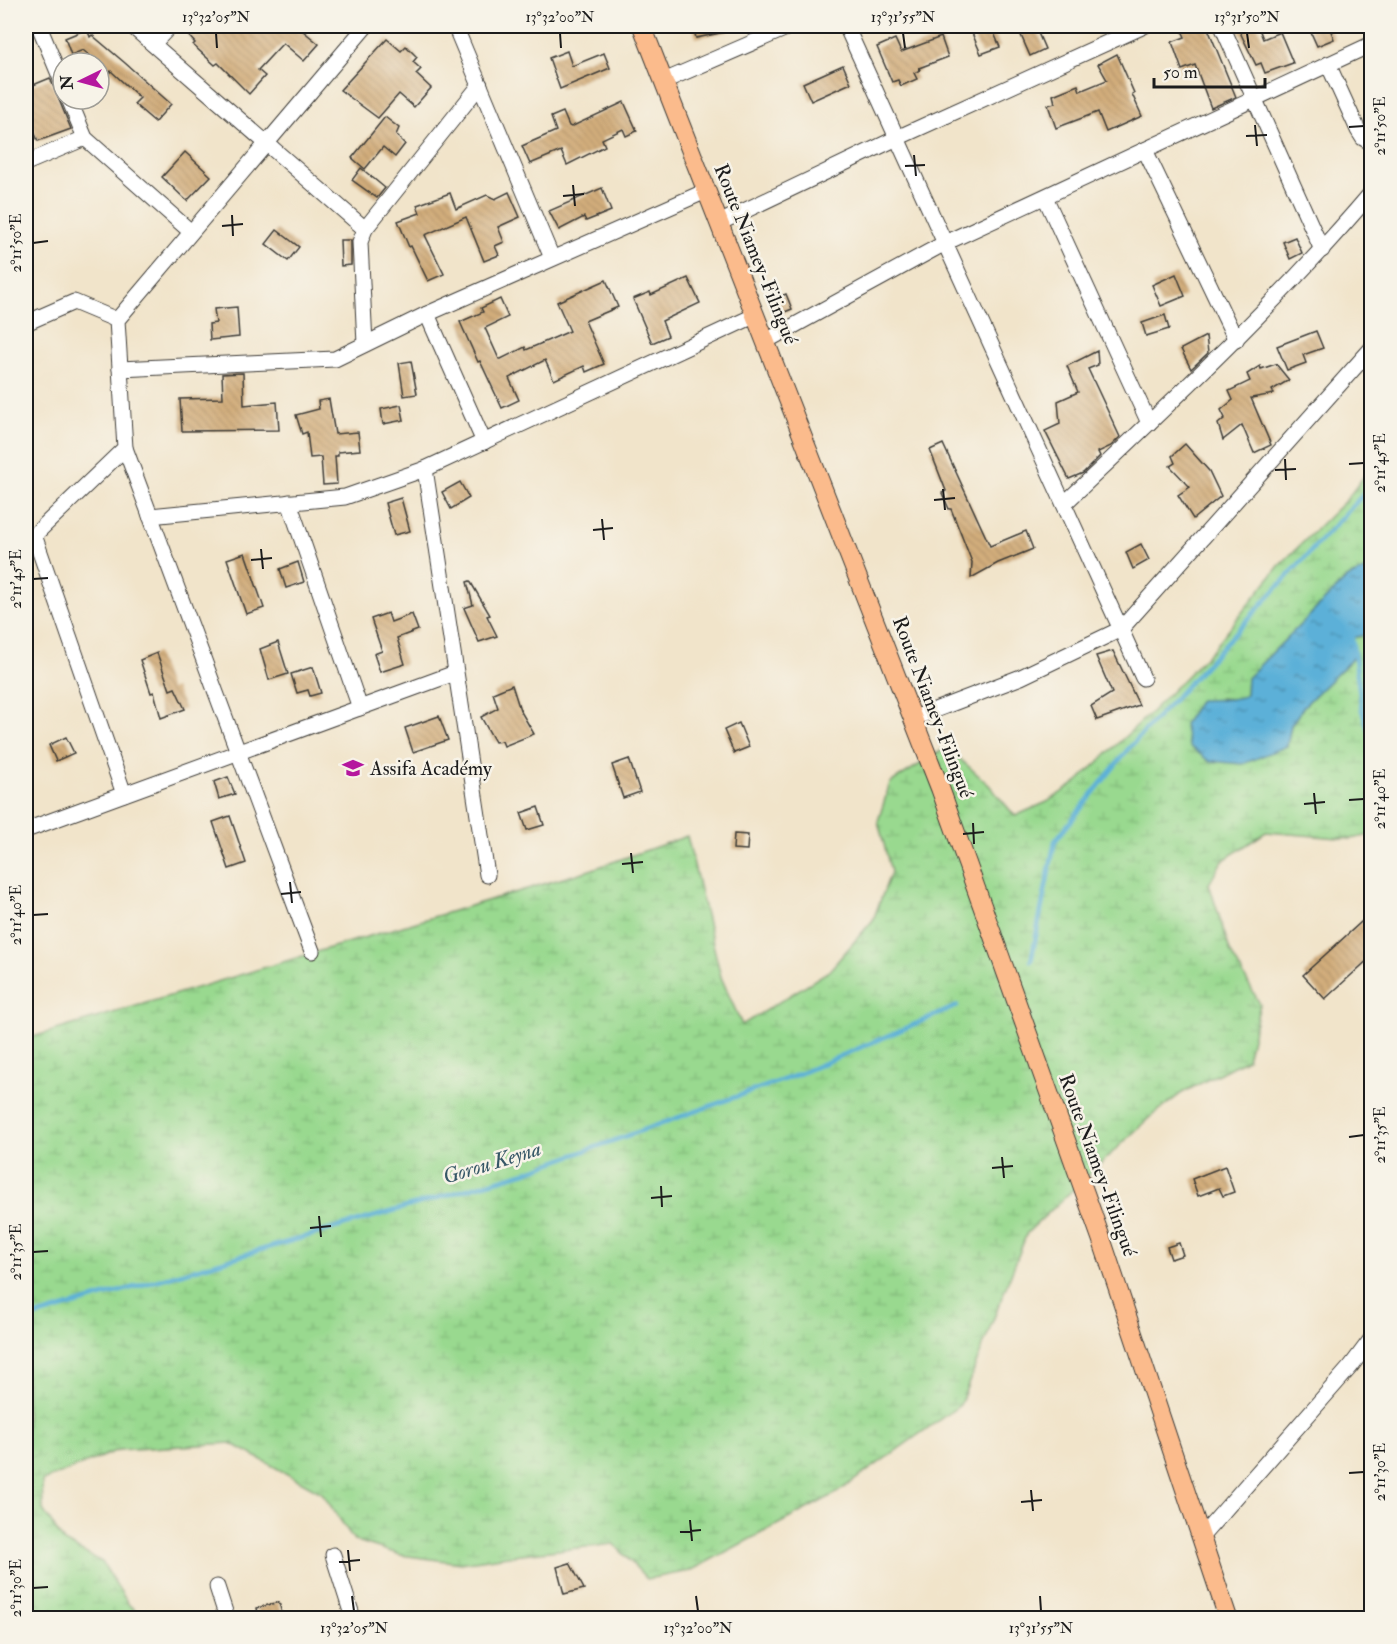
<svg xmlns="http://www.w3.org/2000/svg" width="1397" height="1644" viewBox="0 0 1397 1644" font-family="'IM FELL Double Pica',serif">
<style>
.wetland{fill:url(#wetland-marsh);stroke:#5a7a56;stroke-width:1.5}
.water{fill:url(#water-ripples);stroke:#3c667a;stroke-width:1.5}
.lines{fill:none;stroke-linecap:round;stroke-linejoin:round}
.stream{stroke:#5cb0d8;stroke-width:4.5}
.building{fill:url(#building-back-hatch)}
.minor-casing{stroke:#3c3a36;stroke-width:17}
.major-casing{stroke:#3c3a36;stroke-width:20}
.minor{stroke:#fff;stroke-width:15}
.major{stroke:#fbbb8c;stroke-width:18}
.ticks{fill:none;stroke:#1c1c1c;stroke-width:2}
.labels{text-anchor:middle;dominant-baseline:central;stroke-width:5;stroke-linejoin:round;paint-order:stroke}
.street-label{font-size:20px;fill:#1c1c1c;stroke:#f7f3e8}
.poi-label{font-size:20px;fill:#1c1c1c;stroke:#f7f3e8;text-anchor:start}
.water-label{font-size:21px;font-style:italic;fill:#365767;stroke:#f7f3e8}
.neatline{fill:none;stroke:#1c1c1c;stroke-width:2}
.ticks-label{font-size:15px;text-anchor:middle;fill:#1c1c1c}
</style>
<defs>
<pattern id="wetland-marsh" width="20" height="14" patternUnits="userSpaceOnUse" patternTransform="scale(1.5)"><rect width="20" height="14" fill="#99d98f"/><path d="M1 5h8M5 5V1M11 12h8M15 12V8" fill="none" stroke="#83ba7b"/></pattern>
<pattern id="water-ripples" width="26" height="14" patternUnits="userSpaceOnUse" patternTransform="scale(1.5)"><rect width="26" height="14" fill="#5cb0d8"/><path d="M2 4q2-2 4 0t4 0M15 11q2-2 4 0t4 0" fill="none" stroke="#4b8eae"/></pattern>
<pattern id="building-back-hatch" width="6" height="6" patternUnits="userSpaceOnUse" patternTransform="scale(1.5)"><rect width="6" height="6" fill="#d2ad7b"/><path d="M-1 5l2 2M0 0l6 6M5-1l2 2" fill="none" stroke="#b4946a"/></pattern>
</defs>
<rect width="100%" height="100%" fill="#f7f3e8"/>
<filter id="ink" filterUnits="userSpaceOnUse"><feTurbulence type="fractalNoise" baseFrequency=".0167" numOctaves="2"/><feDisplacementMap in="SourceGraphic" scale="12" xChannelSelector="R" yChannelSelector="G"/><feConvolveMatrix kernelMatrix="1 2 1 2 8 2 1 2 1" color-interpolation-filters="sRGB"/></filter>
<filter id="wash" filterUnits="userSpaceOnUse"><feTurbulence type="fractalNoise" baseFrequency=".008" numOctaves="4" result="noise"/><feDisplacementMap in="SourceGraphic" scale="24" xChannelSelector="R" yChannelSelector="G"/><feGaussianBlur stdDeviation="1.35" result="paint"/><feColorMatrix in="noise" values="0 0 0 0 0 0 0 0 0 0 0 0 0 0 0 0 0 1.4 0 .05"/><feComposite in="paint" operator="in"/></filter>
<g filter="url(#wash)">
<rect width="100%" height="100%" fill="#f1e4ca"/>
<path class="wetland" d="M1371,467V567L1347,578L1247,678L1246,695L1240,700L1220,698L1269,752L1287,746L1291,725L1304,706L1353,658L1352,638L1368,634L1372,639L1371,835L1351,839L1266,832L1222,861L1209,884L1230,951L1260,1004L1247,1059L1182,1093L1149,1118L1027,1233L960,1405L835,1494L690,1571L647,1579L614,1544L521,1554L461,1563L401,1555L354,1540L322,1493L231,1443L118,1450L42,1481L43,1510L64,1542L102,1562L129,1605L145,1618H26V1039L590,870L687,836L721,977L742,1025L829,971L873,920L891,872L878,821L890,783L947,747L989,785L1015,816L1047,802L1077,782L1149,714L1212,650L1279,566L1347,499Z"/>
<path class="water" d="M1371,567V639L1368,634L1352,638L1353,658L1304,706L1291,725L1287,746L1243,764L1209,761L1189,746L1184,724L1200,700C1212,699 1237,701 1246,695L1247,678L1347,578Z"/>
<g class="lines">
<g class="stream">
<path d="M1352,638L1362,710L1372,741"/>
<path d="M1031,961L1055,841L1129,748L1372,485"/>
<path d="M26,1319L529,1171L794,1076L957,1006"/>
</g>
</g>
<g id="blocks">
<g class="building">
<path d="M198,26H297L319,44L304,61L283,43L258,70L265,76L249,94L218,63L215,65L193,45L195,43L188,35Z"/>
<path d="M693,26H729L730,31L696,38Z"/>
<path d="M969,26H991L1000,47L981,54Z"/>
<path d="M1017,26H1035L1045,49L1030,56Z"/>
<path d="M1180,26H1207L1236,97L1211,108L1195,65L1182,70L1172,42L1185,37Z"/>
<path d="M1237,26H1258L1263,39L1280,32L1293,63L1265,73L1261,63L1256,65Z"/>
<path d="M1308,26H1329L1334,39L1317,46Z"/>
<path d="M87,29L90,37L92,35L125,63L171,104L155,122L134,104L140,98L111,71L109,73L83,50L71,55L65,38Z"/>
<path d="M941,37L948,57L919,68L920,70L914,73L917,79L901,86L898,80L892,82L877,47L895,39L901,52Z"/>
<path d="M387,39L401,51L406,46L417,57L413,62L421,69L416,74L431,88L414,107L399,94L378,118L340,90Z"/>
<path d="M567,51L572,66L604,53L610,68L560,89L549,58Z"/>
<path d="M1117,54L1134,93L1132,94L1142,116L1106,132L1098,112L1056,128L1048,105L1055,103L1053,95L1078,85L1080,91L1107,80L1098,64Z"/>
<path d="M843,65L851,83L811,101L803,83Z"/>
<path d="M50,78L71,129L38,141L26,112V88Z"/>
<path d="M624,102L637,131L626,136L623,129L602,139L605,146L567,165L561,151L530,164L522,146L556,131L551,117L563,112L569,126L571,127Z"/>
<path d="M385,117L399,128L396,135L405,144L395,157L383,147L365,169L352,158Z"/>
<path d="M185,152L211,176L187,201L162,177Z"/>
<path d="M361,168L385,188L377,198L352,180Z"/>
<path d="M602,188L611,211L586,221L584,217L559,230L549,211Z"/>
<path d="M509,192L520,217L498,227L504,242L495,246L499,255L484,261L466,217L425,235L444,274L428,281L411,246L409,247L398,221L420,213L417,205L450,193L456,209L487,195L495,199Z"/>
<path d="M277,230L299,247L288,261L266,244Z"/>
<path d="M1295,237L1302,253L1290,259L1283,242Z"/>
<path d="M340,240H351V265L341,266Z"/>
<path d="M1176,274L1185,296L1161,306L1152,285Z"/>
<path d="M688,278L700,303L662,321L668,336L652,343L633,299L650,292L651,295Z"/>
<path d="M606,280L618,307L585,321L604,364L586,372L584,366L554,380L545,360L509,378L519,400L502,408L480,361L478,362L460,322L483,312L481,308L500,299L508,317L485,328L499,359H501L525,347L526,350L570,331L557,302Z"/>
<path d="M786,294L792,309L780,314L774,299Z"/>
<path d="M237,307L239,337L210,340L209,324L216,323L214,309Z"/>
<path d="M1165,315L1169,329L1146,336L1142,323Z"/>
<path d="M1316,331L1323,348L1303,355L1306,363L1287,370L1277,346Z"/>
<path d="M1206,336L1208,353L1191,369L1181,349Z"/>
<path d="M1097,351L1098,365L1088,369L1120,437L1111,446L1098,452L1100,456L1083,473L1069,479L1045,431L1060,424L1058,401L1078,392L1067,366Z"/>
<path d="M411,361L417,394L404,396L399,363Z"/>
<path d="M1276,364L1289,380L1272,390L1274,394L1251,398L1271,445L1254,453L1242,425L1223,440L1218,424L1225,418L1221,410L1233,400L1229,391L1250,381L1247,374L1260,366L1261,369Z"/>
<path d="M243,373L244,405L277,402L279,430L182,431L180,399L223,398L222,374Z"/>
<path d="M329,399L335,434L358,432L360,450L338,452V456H335L337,484L323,485L321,457L310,458L307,432L302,434L296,415L319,409L318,401Z"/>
<path d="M401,405L404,420L383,424L381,409Z"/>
<path d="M943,444L990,546L1026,531L1033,549L998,563L971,578L972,562L951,509H949L942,493L946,491L930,450Z"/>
<path d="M1185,444L1209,471L1221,496L1193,519L1178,495L1190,487L1170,466L1175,463L1172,456Z"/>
<path d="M460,482L469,498L451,509L442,492Z"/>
<path d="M401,498L410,531L394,535L385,503Z"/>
<path d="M1141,544L1149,560L1133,569L1126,552Z"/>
<path d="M245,553L264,608L246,614L227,559Z"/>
<path d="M298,562L304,582L286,588L280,569Z"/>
<path d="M470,581L490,615L487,616L497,636L479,642L464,608L473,605L467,582Z"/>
<path d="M388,613L391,622L412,614L418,630L397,638L405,664L380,672L374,654L382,651L371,619Z"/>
<path d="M278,642L288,674L269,680L260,649Z"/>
<path d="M1113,651L1139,705L1097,720L1091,706L1112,693L1096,656Z"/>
<path d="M157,653L170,690L175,688L185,709L161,718L154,692L151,693L140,660Z"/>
<path d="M313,667L321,693L310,696L308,690L297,693L291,674Z"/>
<path d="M512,685L520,710L534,734L504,746L502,741L495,742L481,717L498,708L493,693Z"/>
<path d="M439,716L448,740L413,752L405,728Z"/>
<path d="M739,723L749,747L734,753L724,730Z"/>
<path d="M66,737L74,753L56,761L49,745Z"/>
<path d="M629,759L640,792L623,798L612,765Z"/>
<path d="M228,777L235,794L219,799L214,782Z"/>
<path d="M538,807L544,825L527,830L521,813Z"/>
<path d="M230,816L246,863L229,869L213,822Z"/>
<path d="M734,834L748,835L747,850L733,849Z"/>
<path d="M1371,913V957L1325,999L1303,975Z"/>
<path d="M1225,1166L1234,1192L1223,1196L1219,1188L1198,1196L1192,1179Z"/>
<path d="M1179,1243L1183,1255L1171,1259L1167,1247Z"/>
<path d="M570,1563L584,1589L564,1594L557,1567Z"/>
<path d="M279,1602L283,1618H259L257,1608Z"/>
</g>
</g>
</g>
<g filter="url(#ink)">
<use href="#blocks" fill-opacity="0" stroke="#3c3a36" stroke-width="1.5"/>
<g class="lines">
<defs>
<g id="minor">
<path d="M39,26L63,84"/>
<path d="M132,26L365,229"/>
<path d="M455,26L552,258"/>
<path d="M846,26L1143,678"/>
<path d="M1222,26L1322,250"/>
<path d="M153,44L170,26"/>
<path d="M1328,64L1358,130L1363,138L1372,143"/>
<path d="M664,81L791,26"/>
<path d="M69,99L85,138L191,232"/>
<path d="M1145,150L1236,340"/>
<path d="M26,163L85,138"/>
<path d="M1045,197L1149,423"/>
<path d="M719,223L897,138L1144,26"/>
<path d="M427,314L484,442"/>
<path d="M26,323L74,302L117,320"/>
<path d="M766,341L945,243L1372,44"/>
<path d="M365,344L360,242L365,229L480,85"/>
<path d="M120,369L335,359L427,314L706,191"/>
<path d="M125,448L312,951"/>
<path d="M425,469L487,875"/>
<path d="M289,502L360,708"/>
<path d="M1064,504C1170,403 1277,304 1372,192"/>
<path d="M150,516L345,497L425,469L756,315"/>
<path d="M34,535L124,794"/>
<path d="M26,543L125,448L117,320L366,26"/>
<path d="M914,718L1021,677L1121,629L1372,348"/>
<path d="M26,830L455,673"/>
<path d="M1201,1537L1351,1366L1372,1338"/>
<path d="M333,1555L353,1618"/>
<path d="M217,1587L227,1618"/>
</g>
<path id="major" d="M642,26L940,788L1101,1238L1228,1618"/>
</defs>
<use href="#minor" class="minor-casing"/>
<use href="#major" class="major-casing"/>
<use href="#minor" class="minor"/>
<use href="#major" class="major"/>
</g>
</g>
<path class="ticks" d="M216,33L217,48M560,33L561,48M903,33L905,48M1247,33L1249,48M1255,125L1257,146M1349,127L1364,126M1246,136L1267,135M914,155L916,176M905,166L925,165M573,185L575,206M563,196L584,194M232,215L233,236M222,226L243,224M33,243L48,241M1285,459L1286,480M1349,464L1364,463M1275,470L1296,469M943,489L945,510M934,500L955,498M602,519L604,540M593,530L613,528M261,549L263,569M251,560L272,558M33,579L48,578M1314,793L1316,814M1349,800L1364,799M1304,804L1325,802M973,823L974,844M963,834L984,832M631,853L633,873M622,864L643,862M290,882L292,903M281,894L301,892M33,915L48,914M1349,1137L1364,1135M1002,1157L1004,1178M992,1168L1013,1166M661,1186L662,1207M651,1198L672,1196M319,1216L321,1237M310,1228L331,1226M33,1252L48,1251M1349,1473L1364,1472M1031,1490L1033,1511M1021,1502L1042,1500M690,1520L692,1541M680,1532L701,1530M348,1550L350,1571M339,1562L360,1560M33,1588L48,1587M352,1596L354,1611M696,1596L698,1611M1040,1596L1041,1611"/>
<defs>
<symbol id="school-bare" viewBox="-9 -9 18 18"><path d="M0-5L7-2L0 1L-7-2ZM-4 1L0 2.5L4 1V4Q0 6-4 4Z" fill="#b5179e" stroke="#f7f3e8" stroke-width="2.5" paint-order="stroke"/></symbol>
</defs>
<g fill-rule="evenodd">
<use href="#school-bare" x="338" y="753" width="30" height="30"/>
</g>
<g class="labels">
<g class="street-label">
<text transform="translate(756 254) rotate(68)">Route Niamey-Filingué</text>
<text transform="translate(933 707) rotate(69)">Route Niamey-Filingué</text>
<text transform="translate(1098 1165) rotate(70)">Route Niamey-Filingué</text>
</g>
<g class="poi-label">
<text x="370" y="768">Assifa Académy</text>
</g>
<g class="water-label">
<text transform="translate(492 1163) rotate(-17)">Gorou Keyna</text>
</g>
</g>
<rect width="1397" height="1644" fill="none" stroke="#f7f3e8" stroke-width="66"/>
<g transform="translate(81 81) rotate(265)"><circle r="28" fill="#f7f3e8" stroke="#9f9d96" stroke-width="1.5"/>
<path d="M0-4.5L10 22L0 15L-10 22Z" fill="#b5179e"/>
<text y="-9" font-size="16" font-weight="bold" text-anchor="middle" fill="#1c1c1c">N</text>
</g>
<path d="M1154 78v9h111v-9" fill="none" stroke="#1c1c1c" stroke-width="3"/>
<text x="1163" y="78" font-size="18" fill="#1c1c1c" stroke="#f7f3e8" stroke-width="4.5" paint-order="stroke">50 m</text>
<rect x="33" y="33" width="1331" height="1578" class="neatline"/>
<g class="ticks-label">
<text x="216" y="22">13°32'05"N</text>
<text x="560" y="22">13°32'00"N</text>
<text x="903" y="22">13°31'55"N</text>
<text x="1247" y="22">13°31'50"N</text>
<text transform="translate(1380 126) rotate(-90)" y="5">2°11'50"E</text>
<text transform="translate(16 243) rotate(-90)" y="5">2°11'50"E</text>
<text transform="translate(1380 463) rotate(-90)" y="5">2°11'45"E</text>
<text transform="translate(16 579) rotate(-90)" y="5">2°11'45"E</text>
<text transform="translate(1380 799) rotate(-90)" y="5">2°11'40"E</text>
<text transform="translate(16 915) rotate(-90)" y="5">2°11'40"E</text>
<text transform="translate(1380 1135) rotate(-90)" y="5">2°11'35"E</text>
<text transform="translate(16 1252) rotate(-90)" y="5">2°11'35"E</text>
<text transform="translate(1380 1472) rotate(-90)" y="5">2°11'30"E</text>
<text transform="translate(16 1588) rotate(-90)" y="5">2°11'30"E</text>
<text x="354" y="1633">13°32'05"N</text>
<text x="698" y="1633">13°32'00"N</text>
<text x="1041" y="1633">13°31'55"N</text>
</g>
</svg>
